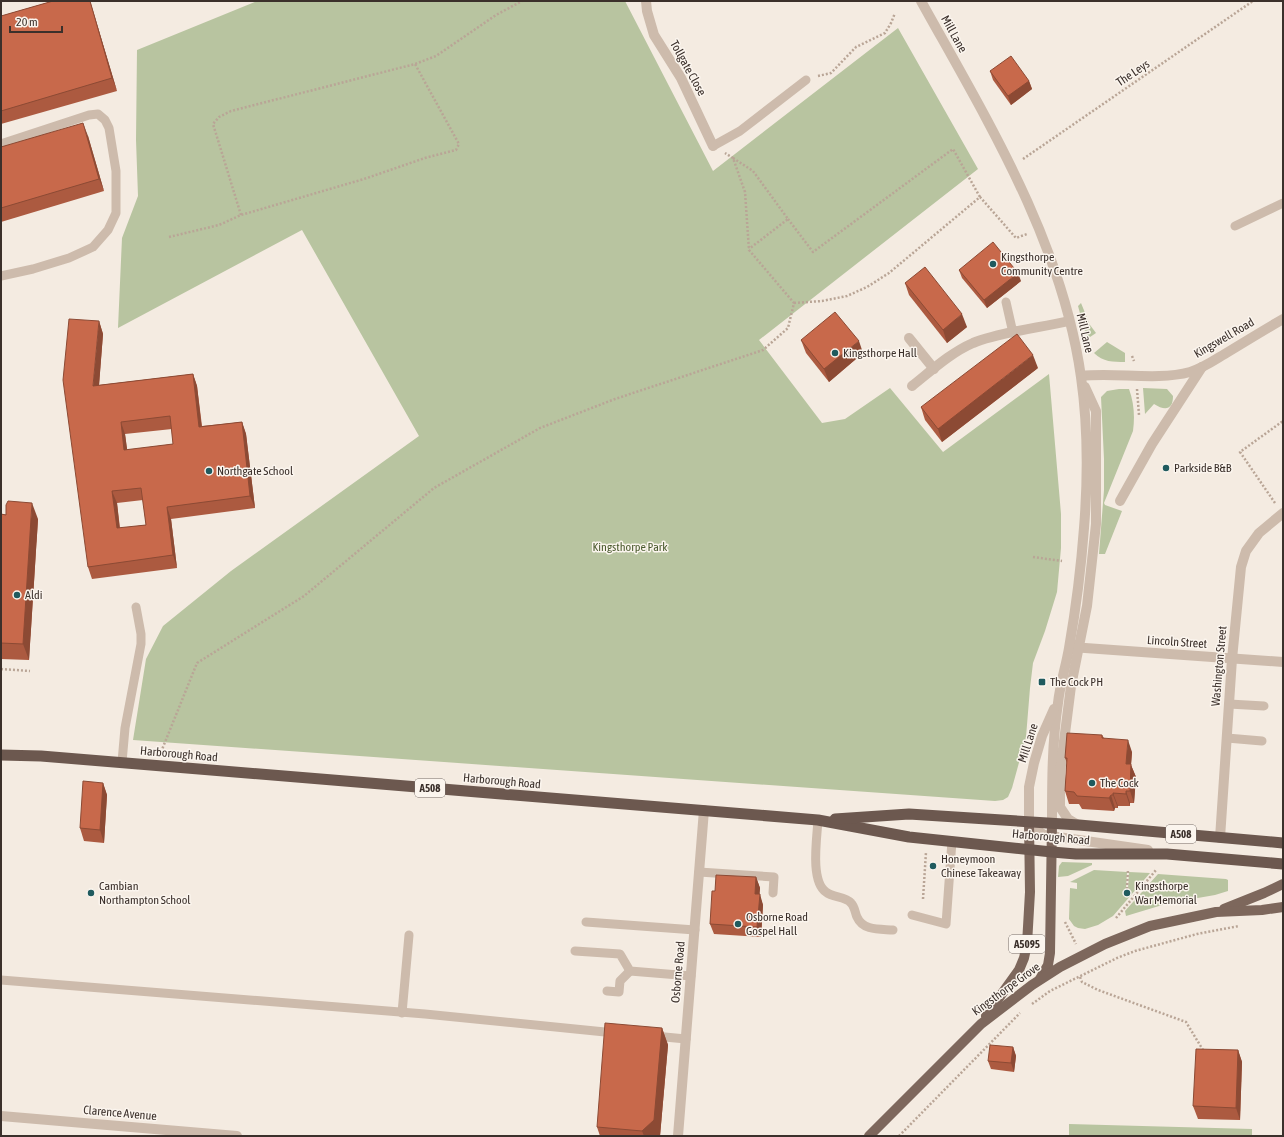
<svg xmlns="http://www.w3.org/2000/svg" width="1284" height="1137" viewBox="0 0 1284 1137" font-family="'Asap Condensed',sans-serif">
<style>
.green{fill:#b8c4a0}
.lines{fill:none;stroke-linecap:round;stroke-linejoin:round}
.path{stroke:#b9a596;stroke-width:2.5;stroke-dasharray:2 2;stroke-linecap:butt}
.service{stroke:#cdbbac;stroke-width:9}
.minor{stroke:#cdbbac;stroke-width:10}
.tertiary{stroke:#cdbbac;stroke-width:10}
.primary{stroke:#7d675c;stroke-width:10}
.trunk{stroke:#6c584f;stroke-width:11}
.wall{fill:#ac5a40;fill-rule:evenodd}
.shaded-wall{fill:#8c4a34}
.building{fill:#c8694b;stroke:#8c4a34;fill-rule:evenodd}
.poi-dot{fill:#1f5a5e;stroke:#fbf5ee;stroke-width:1.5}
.labels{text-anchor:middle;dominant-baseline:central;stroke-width:3;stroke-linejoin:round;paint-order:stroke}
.shield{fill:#fbf5ee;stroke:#756b66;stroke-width:1}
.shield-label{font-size:11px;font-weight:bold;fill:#3b302b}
.street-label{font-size:12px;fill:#3b302b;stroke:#fbf5ee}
.poi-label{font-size:12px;fill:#3b302b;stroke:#fbf5ee;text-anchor:start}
.park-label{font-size:12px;fill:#4a5a2e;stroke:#fbf5ee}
</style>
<rect width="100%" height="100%" fill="#f4ebe1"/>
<g class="green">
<path d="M257,1H625L713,171L898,28L978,169L759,340L822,423L845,419L890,388L943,452L1049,374L1061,514V548L1057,592L1045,631L1033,663L1030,688L1026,737L1012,788L1008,797L1003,800L995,801L133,740L146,659L163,626L231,571L419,436L302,230L118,328L122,238L138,196L136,140L137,50Z"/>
<path d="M1081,303L1090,325L1096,333L1087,339L1078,306Z"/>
<path d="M1107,342L1125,353V362C1113,362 1103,362 1094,353Z"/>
<path d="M1143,388L1167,389L1173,396C1173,410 1165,411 1154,404L1145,414Z"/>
<path d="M1119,389H1129C1134,403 1135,416 1133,431L1104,503L1105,505L1122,511L1105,554H1099L1104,490V459L1101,397L1107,391Z"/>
<path d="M1062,862L1092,863V865L1068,876L1058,877L1059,866Z"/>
<path d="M1094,870L1127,872L1126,889H1128L1129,872L1150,873L1113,916L1098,925L1085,929L1078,928L1074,926L1069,919L1070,888L1077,889V883L1070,882Z"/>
<path d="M1158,874L1226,879L1228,880V891L1215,895L1169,903L1126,916L1125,911Z"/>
<path d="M1069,1124L1252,1129V1136H1069Z"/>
</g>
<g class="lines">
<g class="path">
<path d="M818,76L831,73L856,47L885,33L891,23L895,13"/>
<path d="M733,158L753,171L788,219L749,249"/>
<path d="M1023,159L1253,1"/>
<path d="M241,215L213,124L219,117L231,111L415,64L436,56L496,15L522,1"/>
<path d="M788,219L813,252L953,149L980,197"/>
<path d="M169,237L219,225L241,215L364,179L425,158L456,150L459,144L415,64"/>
<path d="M794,303L822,301L847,296L867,287L889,273L980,197L1016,238L1027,234"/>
<path d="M1132,356L1134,361"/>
<path d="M1137,389L1139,415"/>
<path d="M1275,503L1240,452L1283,421"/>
<path d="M1033,557L1062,561"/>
<path d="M1,669L30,671"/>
<path d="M161,752L197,663L304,596L434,488L540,428L615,399L763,350L788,328L794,303L749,250L745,192L733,158L725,153"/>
<path d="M1127,889L1128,869"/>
<path d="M923,899L926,852"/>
<path d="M1116,918L1156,870"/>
<path d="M1065,922L1076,944"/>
<path d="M1080,977L1082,982L1098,990L1186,1022L1203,1050"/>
<path d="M1032,1004L1050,991L1117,958L1135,951L1197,934L1239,926"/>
<path d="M899,1136L1020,1013"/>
</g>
<g class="service">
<path d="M1,144L89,115L98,114L105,120L109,128L116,171V213L108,230L93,247L69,258L33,269L1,276"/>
<path d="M713,146L740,131L806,80"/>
<path d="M1235,226L1283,203"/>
<path d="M1006,302L1013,333"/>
<path d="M1229,704L1264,706"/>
<path d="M1227,738L1262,741"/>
<path d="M122,762L125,728L141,644V634L136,607"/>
<path d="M818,820C817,838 810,881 826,892C833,898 845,896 851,903C855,907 855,913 857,917C863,931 880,929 893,930"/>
<path d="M699,872L774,877L773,893"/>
<path d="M912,915L946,924L952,841"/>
<path d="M586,922L695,930"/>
<path d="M575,951L620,954L630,971L691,976"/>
<path d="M1,980L425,1014L615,1033"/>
<path d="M607,991L619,992L620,981L630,971"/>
<path d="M402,1013L409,935"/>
<path d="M654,1036L686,1039"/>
</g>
<g class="minor">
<path d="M646,1L647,11L654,35L681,78L713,146"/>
<path d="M909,338L934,369"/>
<path d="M1081,376C1116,372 1156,381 1190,372C1204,368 1216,359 1228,352C1246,341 1264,330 1283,319"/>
<path d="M912,386C931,371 950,353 973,343C1000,332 1039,328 1069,321"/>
<path d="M1120,501L1152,444L1202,367"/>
<path d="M1071,647L1283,662"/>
<path d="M1220,838L1232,659L1241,567L1246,551L1259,533L1283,513"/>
<path d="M1,1116L237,1136"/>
<path d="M678,1136L704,810"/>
</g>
<g class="tertiary">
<path d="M921,1C986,118 1062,241 1081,377C1088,426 1088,478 1084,528C1081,568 1076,608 1069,648C1066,666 1060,684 1058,703C1052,742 1052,784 1052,823"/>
<path d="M1054,709L1042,736L1034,763L1029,787V822L1032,827L1044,835L1148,850"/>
<path d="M1078,825L1068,819L1060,807V773L1071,686L1087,606L1096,524V411L1085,387"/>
</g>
<g class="primary">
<path d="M1224,909L1264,893L1283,884"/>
<path d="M1040,979L1048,965L1050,953L1052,823"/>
<path d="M986,1016L1019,970L1024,958L1027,944L1030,892L1029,822"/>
<path d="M869,1136L981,1024L1032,985L1060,967L1105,944L1150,926L1216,912L1262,910L1283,907"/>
</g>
<g class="trunk">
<path d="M1,755L41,756L818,820L909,837L1052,852L1076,854H1167L1283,864"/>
<path d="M835,819L909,814L1079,825L1283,843"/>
</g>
</g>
<g class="wall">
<path d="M53,1H90L117,91L1,124V16Z"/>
<path d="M990,71L1029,81L1032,89L1011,105L993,80Z"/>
<path d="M88,136L104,191L1,222V147Z"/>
<path d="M959,270L1021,281L987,308L962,278Z"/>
<path d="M905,283L967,327L947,343L909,295Z"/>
<path d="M99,321L103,334L99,385L193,374L197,386L202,426L242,422L246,434L255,508L171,519L177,568L92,579L88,567ZM172,429L173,444L127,450L125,434ZM143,500L146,525L120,528L117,503Z"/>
<path d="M801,340L863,353L829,382L806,353Z"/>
<path d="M1038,368L942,442L925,420L921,407Z"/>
<path d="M1,514L38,519L29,660L1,659Z"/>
<path d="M1102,735L1104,738L1132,752L1131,765L1136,777L1134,803H1130V806H1118V808H1115L1114,811L1082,809L1079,804H1069L1065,791L1067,763L1065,758Z"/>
<path d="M103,783L107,795L104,843L84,841L80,828Z"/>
<path d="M756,877L760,888L759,894L763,905L761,937L714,934L710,924L715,891Z"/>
<path d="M662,1028L668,1045L660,1136H600L597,1127Z"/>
<path d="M1013,1047L1016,1056L1014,1072L991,1069L988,1061Z"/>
<path d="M1238,1050L1242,1062L1240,1120L1198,1119L1193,1106Z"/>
</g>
<g class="shaded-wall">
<path d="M90,1L91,4L117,91L112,78Z"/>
<path d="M1029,81L1032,89L1011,105L1008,96Z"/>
<path d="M83,123L88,136L104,191L99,179Z"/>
<path d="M1018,273L1021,281L987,308L984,300Z"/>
<path d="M962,314L967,327L947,343L943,330Z"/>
<path d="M99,321L103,334L98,398L93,386Z"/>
<path d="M859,341L863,353L829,382L824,369Z"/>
<path d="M1033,355L1038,368L942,442L938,429Z"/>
<path d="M193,374L197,386L203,439L199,427Z"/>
<path d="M121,422L125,434L129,463L124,450Z"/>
<path d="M242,422L246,434L255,508L250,496Z"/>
<path d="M112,491L117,503L121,541L117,528Z"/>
<path d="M32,503L38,519L29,660L23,644Z"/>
<path d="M167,507L171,519L177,568L173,555Z"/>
<path d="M1128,740L1132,752L1131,765L1136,777L1134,803L1130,791L1126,764Z"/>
<path d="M103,783L107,795L104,843L100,830Z"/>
<path d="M1126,791L1130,803V806L1126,794Z"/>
<path d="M1113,793L1118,806V808L1113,795Z"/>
<path d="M1111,795L1115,808L1114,811L1109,798Z"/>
<path d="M756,877L760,888L759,904L755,894Z"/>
<path d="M760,894L763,905L761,937L757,927Z"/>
<path d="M662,1028L668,1045L660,1136H644L642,1131Z"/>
<path d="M1013,1047L1016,1056L1014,1072L1011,1063Z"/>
<path d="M1238,1050L1242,1062L1240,1120L1236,1108Z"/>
</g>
<g class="building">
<path d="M53,1H90L112,78L1,111V16Z"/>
<path d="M1011,56L1029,81L1008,96L990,71Z"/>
<path d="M83,123L99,179L1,208V147Z"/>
<path d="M993,242L1018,273L984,300L959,270Z"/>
<path d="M925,267L962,314L943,330L905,283Z"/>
<path d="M835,312L859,341L824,369L801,340Z"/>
<path d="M69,319L99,321L93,386L193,374L199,427L242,422L250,496L167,507L173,555L88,567L63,380ZM170,416L173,444L124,450L121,422ZM141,488L146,525L117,528L112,491Z"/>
<path d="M1017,334L1033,355L938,429L921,407Z"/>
<path d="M8,501L32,503L23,644L1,643V514L6,515V505Z"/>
<path d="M1067,733L1102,735V738L1128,740L1126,764H1131L1130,791H1126V794L1113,793V795H1111L1109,798L1077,796L1074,792L1065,791L1067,758H1065Z"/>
<path d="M83,781L103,783L100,830L80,828Z"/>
<path d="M716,875L756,877L755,894H760L757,927L710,924L712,891H715Z"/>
<path d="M605,1023L662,1028L654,1120L642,1131L597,1127Z"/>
<path d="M990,1045L1013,1047L1011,1063L988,1061Z"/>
<path d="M1196,1049L1238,1050L1236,1108L1193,1106Z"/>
</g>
<g class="poi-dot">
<circle cx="993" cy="264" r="4"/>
<circle cx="835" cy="353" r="4"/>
<circle cx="1166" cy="468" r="4"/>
<circle cx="209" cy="471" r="4"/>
<circle cx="17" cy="595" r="4"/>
<rect x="1038" y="678" width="8" height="8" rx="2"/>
<circle cx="1092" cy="783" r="4"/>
<circle cx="933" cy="866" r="4"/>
<circle cx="91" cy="893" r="4"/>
<circle cx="1127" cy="893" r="4"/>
<circle cx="738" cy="924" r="4"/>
</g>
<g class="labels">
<g class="shield">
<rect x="415" y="779" width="30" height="18" rx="3"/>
<rect x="1166" y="825" width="30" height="18" rx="3"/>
<rect x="1009" y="935" width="36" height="18" rx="3"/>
</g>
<g class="shield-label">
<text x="430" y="788">A508</text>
<text x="1181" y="834">A508</text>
<text x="1027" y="944">A5095</text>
</g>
<g class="street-label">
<text transform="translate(954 34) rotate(61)">Mill Lane</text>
<text transform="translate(688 68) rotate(61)">Tollgate Close</text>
<text transform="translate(1133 73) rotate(-34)">The Leys</text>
<text transform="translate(1085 333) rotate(77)">Mill Lane</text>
<text transform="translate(1224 338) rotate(-30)">Kingswell Road</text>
<text transform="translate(1177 642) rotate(4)">Lincoln Street</text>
<text transform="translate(1219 666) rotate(-85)">Washington Street</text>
<text transform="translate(1028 743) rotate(-72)">Mill Lane</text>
<text transform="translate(179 754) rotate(5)">Harborough Road</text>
<text transform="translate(502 781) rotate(5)">Harborough Road</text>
<text transform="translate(1051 837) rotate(5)">Harborough Road</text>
<text transform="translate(678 972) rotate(-85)">Osborne Road</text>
<text transform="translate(1006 989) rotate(-36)">Kingsthorpe Grove</text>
<text transform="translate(120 1113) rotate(5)">Clarence Avenue</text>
</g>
<g class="poi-label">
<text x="1001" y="257">Kingsthorpe<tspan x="1001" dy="14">Community Centre</tspan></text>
<text x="843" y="353">Kingsthorpe Hall</text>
<text x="1174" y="468">Parkside B&amp;B</text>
<text x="217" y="471">Northgate School</text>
<text x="25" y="595">Aldi</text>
<text x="1050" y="682">The Cock PH</text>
<text x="1100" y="783">The Cock</text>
<text x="941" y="859">Honeymoon<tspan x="941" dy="14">Chinese Takeaway</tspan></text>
<text x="99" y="886">Cambian<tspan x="99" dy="14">Northampton School</tspan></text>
<text x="1135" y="886">Kingsthorpe<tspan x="1135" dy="14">War Memorial</tspan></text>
<text x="746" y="917">Osborne Road<tspan x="746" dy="14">Gospel Hall</tspan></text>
</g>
<g class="park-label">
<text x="630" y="547">Kingsthorpe Park</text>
</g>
</g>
<rect width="1284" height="1137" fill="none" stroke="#3b302b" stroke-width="4"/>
<path d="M10 26v6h52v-6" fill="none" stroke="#3b302b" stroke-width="2"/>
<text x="16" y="26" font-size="12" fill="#3b302b" stroke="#fbf5ee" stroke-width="3" paint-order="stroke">20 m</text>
</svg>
